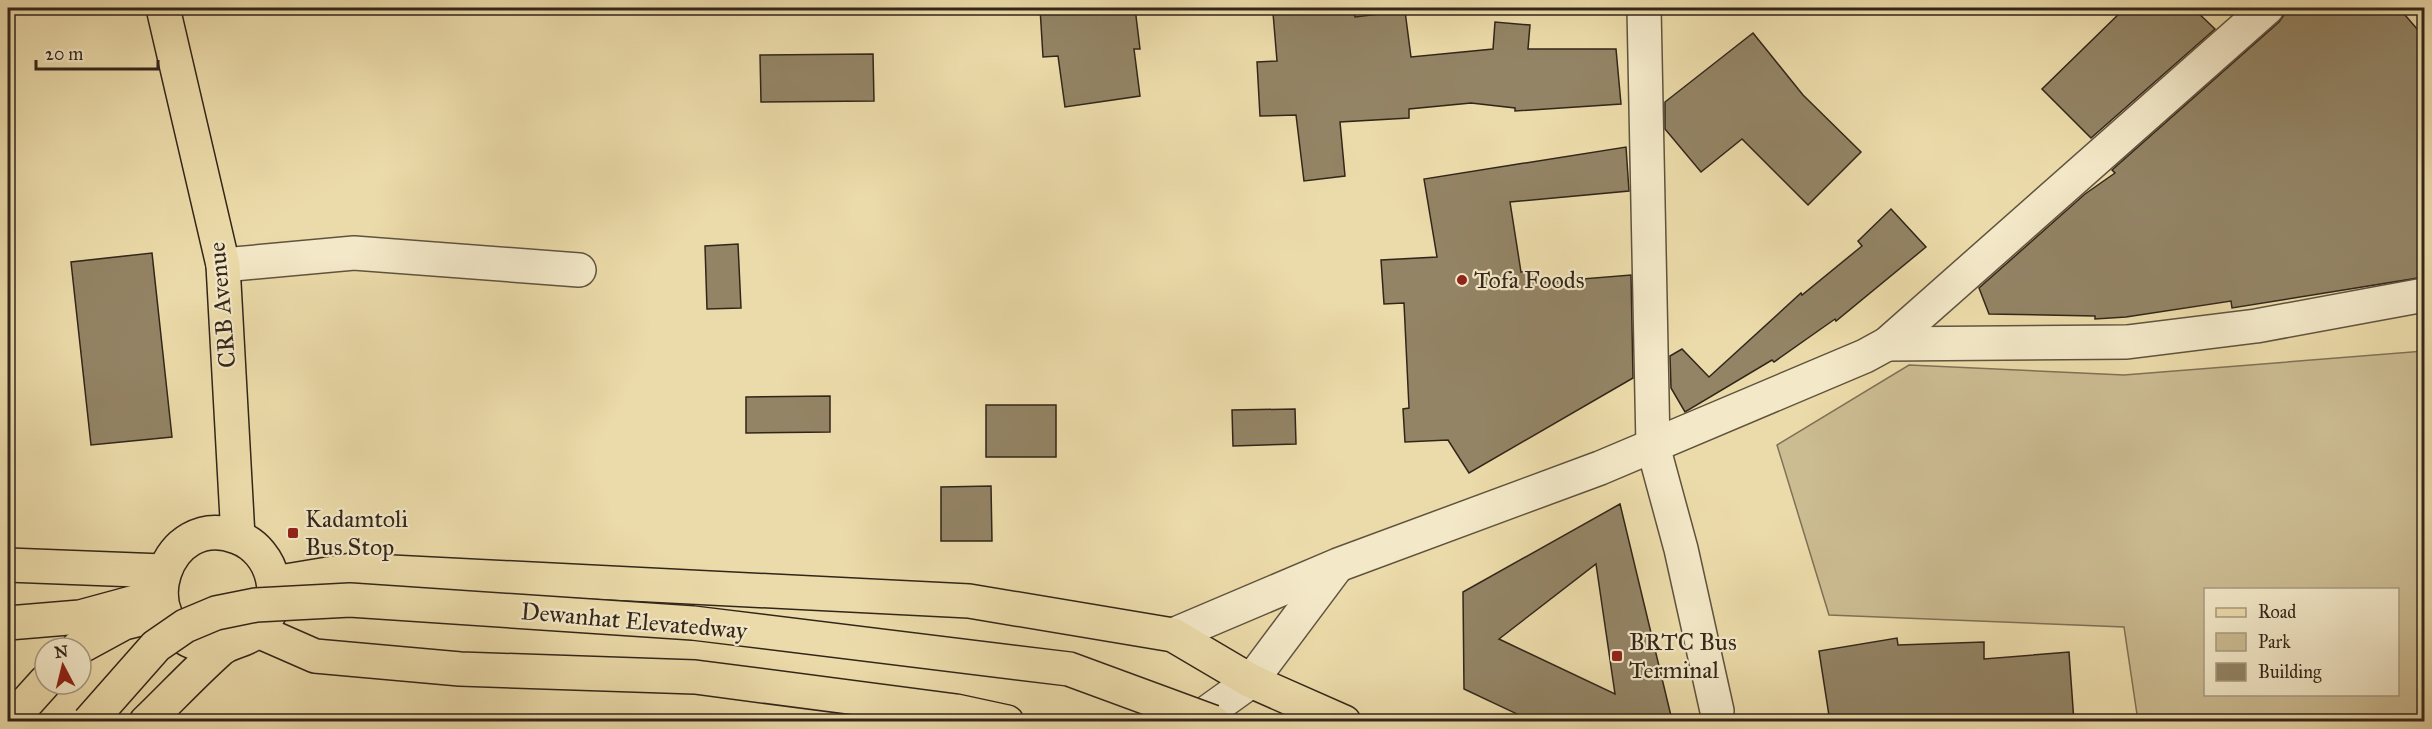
<svg xmlns="http://www.w3.org/2000/svg" width="2432" height="729" viewBox="0 0 2432 729" font-family="'IM FELL Great Primer',serif">
<style>
.green{fill:#ccbc92;stroke:#7f7156;stroke-width:1.5;fill-rule:evenodd}
.building{fill:#938465;stroke:#32261a;stroke-width:1.5;fill-rule:evenodd}
.lines{fill:none;stroke-linecap:round;stroke-linejoin:round}
.minor-casing{stroke:#60533e;stroke-width:36}
.major-casing{stroke:#32261a;stroke-width:36}
.minor{stroke:#f3e8c8;stroke-width:33}
.major{stroke:#ecdbaa;stroke-width:33}
.major-bridge-casing{stroke:#32261a;stroke-width:36;stroke-linecap:butt}
.major-bridge{stroke:#ecdbaa;stroke-width:33}
.poi-dot{fill:#8f2418;stroke:#f3e8c8;stroke-width:2}
.labels{text-anchor:middle;dominant-baseline:central;stroke-width:4.5;stroke-linejoin:round;paint-order:stroke}
.poi-label{font-size:24px;fill:#32261a;stroke:#f3e8c8;text-anchor:start}
.street-label{font-size:24px;fill:#32261a;stroke:#f3e8c8}
</style>
<rect width="100%" height="100%" fill="#ecdbaa"/>
<filter id="stains"><feTurbulence type="fractalNoise" baseFrequency=".00333" numOctaves="4"/><feColorMatrix values="0 0 0 0 .2 0 0 0 0 .09 0 0 0 0 .02 0 0 0 .5 -.17"/></filter>
<radialGradient id="worn" r=".72"><stop offset=".6" stop-color="#630" stop-opacity="0"/><stop offset="1" stop-color="#630" stop-opacity=".3"/></radialGradient>
<path class="green" d="M2424,351V721H2138L2124,627L1829,615L1777,445L1909,365L2124,375ZM2206,590H2398V694H2206Z"/>
<g class="building">
<path d="M1040,8H1135L1140,49H1134L1140,96L1065,107L1058,56L1043,57Z"/>
<path d="M1337,8H1354L1355,17L1405,11L1411,57L1493,49L1495,22L1530,25L1528,49H1616L1621,104L1515,111V108L1471,103L1409,109V118L1340,122L1345,176L1304,181L1296,115L1260,116L1257,62L1277,61L1273,13Z"/>
<path d="M2125,8H2193L2215,29L2091,138L2042,89Z"/>
<path d="M2289,8H2399L2424,37V277L2232,308L2231,301L2126,317L2095,319V316L1989,314L1979,288L2085,194L2115,173L2112,170L2279,22Z"/>
<path d="M1753,33L1803,95L1861,152L1808,205L1742,139L1701,172L1665,129V102Z"/>
<path d="M873,54L874,101L761,102L760,55Z"/>
<path d="M1626,147L1629,191L1510,202L1521,272L1531,270L1533,283L1631,275L1633,378L1469,473L1448,440L1405,442L1403,409L1409,408L1404,303L1384,304L1381,260L1437,257L1424,179Z"/>
<path d="M1891,209L1926,247L1836,321L1835,319L1774,362L1772,360L1685,412L1671,388L1670,356L1682,349L1709,377L1801,293L1802,295L1862,246L1858,241Z"/>
<path d="M738,244L741,308L707,309L705,246Z"/>
<path d="M152,253L172,437L91,445L71,262Z"/>
<path d="M830,396V432L746,433V397Z"/>
<rect x="986" y="405" width="70" height="52"/>
<path d="M1295,409L1296,444L1233,446L1232,410Z"/>
<path d="M991,486L992,541H941V487Z"/>
<path d="M1620,504L1672,720L1674,722H1534L1464,689L1463,592ZM1596,564L1615,694L1499,639Z"/>
<path d="M1897,638L1898,645L1984,642V659L2069,652L2074,722H1830L1819,651Z"/>
</g>
<g class="lines">
<defs>
<g id="minor">
<path d="M1644,8L1653,446L1681,549L1717,711"/>
<path d="M223,265L354,253L579,270"/>
<path d="M1887,344L2127,342L2256,326L2424,295"/>
<path d="M1173,635L1338,565L1600,468L1865,356L1887,344L2267,8"/>
<path d="M1194,722L1251,681L1337,566"/>
</g>
<g id="major">
<path d="M163,8L223,265L238,537"/>
<path d="M8,565L163,571"/>
<path d="M274,583L352,570L969,601L1173,635L1251,681L1344,722"/>
<path d="M8,623L80,617L161,595"/>
<path d="M258,631L315,656L460,669L695,677L956,711L1007,722"/>
<path d="M78,648L124,623L144,618"/>
<path d="M9,722L45,682"/>
<path d="M146,722C171,698 195,672 221,649C231,641 246,641 257,631C287,603 275,551 237,537C165,509 128,624 201,645C208,647 217,646 224,647"/>
</g>
</defs>
<use href="#minor" class="minor-casing"/>
<use href="#major" class="major-casing"/>
<use href="#minor" class="minor"/>
<use href="#major" class="major"/>
<defs>
<path id="major-bridge" d="M89,722L156,646L185,626L216,613L256,605L350,600L693,623L1069,669L1213,722"/>
</defs>
<use href="#major-bridge" class="major-bridge-casing"/>
<use href="#major-bridge" class="major-bridge"/>
</g>
<g class="poi-dot">
<circle cx="1462" cy="280" r="6"/>
<rect x="287" y="527" width="12" height="12" rx="3"/>
<rect x="1611" y="650" width="12" height="12" rx="3"/>
</g>
<g class="labels">
<g class="poi-label">
<text x="1474" y="280">Tofa Foods</text>
<text x="305" y="519">Kadamtoli<tspan x="305" dy="28">Bus Stop</tspan></text>
<text x="1629" y="642">BRTC Bus<tspan x="1629" dy="28">Terminal</tspan></text>
</g>
<g class="street-label">
<text transform="translate(222 305) rotate(-95)">CRB Avenue</text>
<text transform="translate(634 621) rotate(5)">Dewanhat Elevatedway</text>
</g>
</g>
<rect width="2432" height="729" fill="none" stroke="#ecdbaa" stroke-width="30"/>
<rect x="9" y="9" width="2414" height="711" fill="none" stroke="#32261a" stroke-width="3"/>
<rect x="15" y="15" width="2402" height="699" fill="none" stroke="#32261a" stroke-width="1.5"/>
<rect x="2204" y="588" width="195" height="108" fill="#f3e8c8" stroke="#a69a82" stroke-width="1.5"/>
<rect x="2216" y="608" width="30" height="9" fill="#ecdbaa" stroke="#a69a82" stroke-width="1.5"/>
<text x="2258" y="618" font-size="18" fill="#32261a">Road</text>
<rect x="2216" y="633" width="30" height="18" fill="#ccbc92" stroke="#a69a82" stroke-width="1.5"/>
<text x="2258" y="648" font-size="18" fill="#32261a">Park</text>
<rect x="2216" y="663" width="30" height="18" fill="#938465" stroke="#a69a82" stroke-width="1.5"/>
<text x="2258" y="678" font-size="18" fill="#32261a">Building</text>
<g transform="translate(63 666) rotate(353)"><circle r="28" fill="#f3e8c8" stroke="#a69a82" stroke-width="1.5"/>
<path d="M0-4.5L10 22L0 15L-10 22Z" fill="#8f2418"/>
<text y="-9" font-size="16" font-weight="bold" text-anchor="middle" fill="#32261a">N</text>
</g>
<path d="M36 60v9h122v-9" fill="none" stroke="#32261a" stroke-width="3"/>
<text x="45" y="60" font-size="18" fill="#32261a" stroke="#f3e8c8" stroke-width="4.5" paint-order="stroke">20 m</text>
<rect width="100%" height="100%" filter="url(#stains)"/>
<rect width="100%" height="100%" fill="url(#worn)"/>
</svg>
